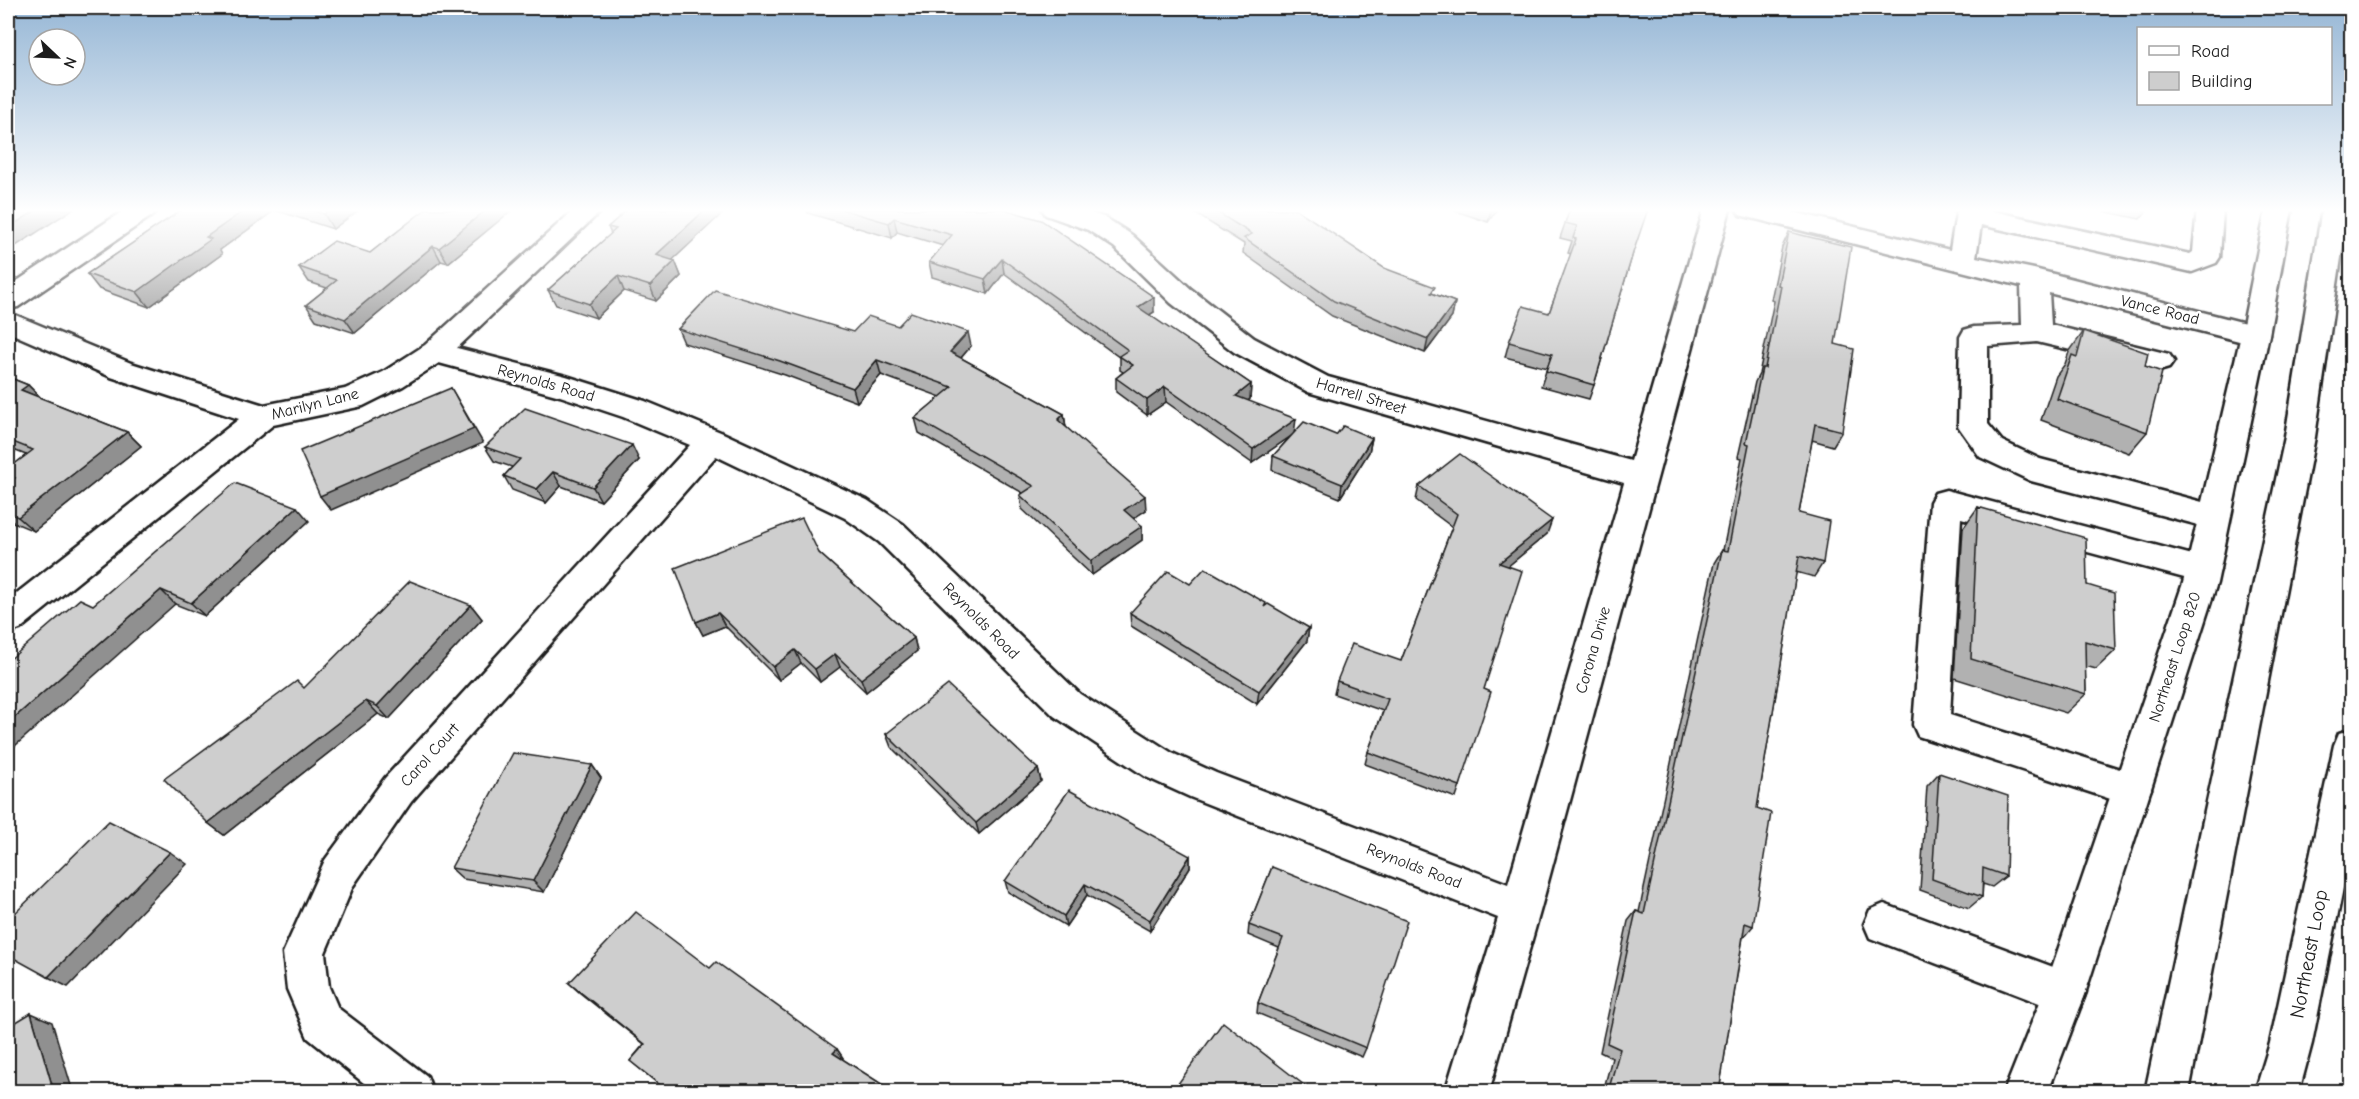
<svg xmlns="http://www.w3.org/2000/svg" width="2359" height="1099" viewBox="0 0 2359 1099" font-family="'Comic Neue',sans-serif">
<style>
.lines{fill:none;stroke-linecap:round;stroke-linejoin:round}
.minor-casing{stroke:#1c1c1c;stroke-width:5}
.major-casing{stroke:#1c1c1c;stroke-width:5}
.highway-casing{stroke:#1c1c1c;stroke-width:5}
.minor{fill:#fff;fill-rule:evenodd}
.major{fill:#fff;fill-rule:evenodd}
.highway{fill:#fff;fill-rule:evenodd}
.wall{fill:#b1b1b1;stroke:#1c1c1c;stroke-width:1.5}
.shaded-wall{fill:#909090;stroke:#1c1c1c;stroke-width:1.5}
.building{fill:#cecece;stroke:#1c1c1c;stroke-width:1.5}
.labels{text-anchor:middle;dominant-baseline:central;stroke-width:5;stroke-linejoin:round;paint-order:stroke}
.street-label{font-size:16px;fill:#1c1c1c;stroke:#fff}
.near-street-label{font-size:20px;fill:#1c1c1c;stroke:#fff}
</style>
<rect width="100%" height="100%" fill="#fff"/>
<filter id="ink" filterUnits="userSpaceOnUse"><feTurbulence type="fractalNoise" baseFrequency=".0167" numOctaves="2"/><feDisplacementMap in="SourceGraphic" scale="12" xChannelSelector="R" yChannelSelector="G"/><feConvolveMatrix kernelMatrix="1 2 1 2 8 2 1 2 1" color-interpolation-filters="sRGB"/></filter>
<g filter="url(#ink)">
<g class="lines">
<defs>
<g id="minor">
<path d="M126,209H157L153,215L18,307L8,309V287Z"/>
<path d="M575,209H603L457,348L566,376L645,401L723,433L867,500L903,524L1080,694L1172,753L1216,773L1508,884L1624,483L1308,392L1234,352L1171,303L1114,247L1088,230L1046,215L1042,209H1080L1106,218L1132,235L1191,289L1254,338L1328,377L1631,461L1704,209H1730L1541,908L1489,1092H1445L1498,918L1190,797L1146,777L1054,716L879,542L845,518L716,456L411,802L353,886L325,953L329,987L338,1008L427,1076L433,1092H375L308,1038L287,989L283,953L325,860L385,778L690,445L623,417L560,396L439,363L403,386L363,406L273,425L20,629L8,633V600L239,419L111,377L8,332V312L131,363L264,405L345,389L383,372L425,345Z"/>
<path d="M1736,209H1781L1950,250L1956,214L1959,209H1983L2190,254L2193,252L2197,209H2223L2220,257L2216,263L2192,272L1981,225L1976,257L2034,269L2265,328L2269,335L2265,342L2255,345L2049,293L2051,325L2169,354L2174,361L2169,368L2159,371L2037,342L1988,346V424L2002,441L2040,459L2225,508L2230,517L2225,526L2214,529L2031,481L1980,457L1958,426L1960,337L1964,330L1974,327L2022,325L2021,286L1740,215Z"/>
<path d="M1946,490L2215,561L2220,570L2215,579L2203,583L1961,518L1950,715L2145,777L2151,789L2145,801L2132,806L1918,736L1913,725L1930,502L1935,493Z"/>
<path d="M1884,904L2080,977L2086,992L2080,1007L2065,1013L1870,938L1864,924L1870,910Z"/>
</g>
<path id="major" d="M2266,209H2292L2269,335L2217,583L2084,997L2048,1092H2004L2042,997L2183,583L2241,335Z"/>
<g id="highway">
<path d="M2322,209H2348L2315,437L2189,1092H2145L2285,437Z"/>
<path d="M2352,729V843L2312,1043L2299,1092H2255L2270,1043L2334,745L2339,733Z"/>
</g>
</defs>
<use href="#minor" class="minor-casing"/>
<use href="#major" class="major-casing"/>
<use href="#highway" class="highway-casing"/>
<use href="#minor" class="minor"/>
<use href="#major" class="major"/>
<use href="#highway" class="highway"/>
</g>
<g class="wall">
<path d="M183,209H360L333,229L275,210L220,250L222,254L149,307L99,289L87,274Z"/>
<path d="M426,209H513L448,263L441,261L355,333L316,320L306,305L327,288L309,282L299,267L370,253Z"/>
<path d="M628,209L672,260L675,261L681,276L656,301L624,291L596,318L556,305L548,290L611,234L608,227Z"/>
<path d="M806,209H1004L1154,312L1149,315L1251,384L1250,399L1248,401L1295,432L1372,438L1369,452L1340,498L1272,470L1273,456L1291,436L1252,463L1166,402L1147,415L1116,392V378L1123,372L1120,370V358L1004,273L988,294L932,277L929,262L943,246L897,232L892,238L808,213Z"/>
<path d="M1188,209H1296L1384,268L1434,294L1455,302L1452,317L1425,353L1332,316L1243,253L1244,244Z"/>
<path d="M1450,209H1497L1488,222Z"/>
<path d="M1570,209L1633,253L1594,385L1589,399L1541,386L1547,368L1505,357L1509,342L1549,313L1571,254L1568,253L1572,241L1560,238Z"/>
<path d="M2093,209H2148L2140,219Z"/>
<path d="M1789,232L1835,344L1842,431L1833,446L1812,440L1799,513L1823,563L1814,577L1796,572L1757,808L1753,926L1744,937H1743L1719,1092H1603L1612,1058L1600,1052L1628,921L1636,911L1639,912L1714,563L1722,550H1723L1742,458L1738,457L1755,382L1759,374L1774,301L1771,300L1782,247Z"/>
<path d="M898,326L971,346L961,358L1064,414L1066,427L1146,510L1133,518L1142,526V540L1092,575L1022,509L1020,495L1023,493L919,433L915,418L941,397L881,375L857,402L785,375L684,343L678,329L853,332Z"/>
<path d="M2084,331L2145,366L2147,432L2129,453L2041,420L2056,376L2065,364L2069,352Z"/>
<path d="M8,377L28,385L41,398L127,432L141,446L34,531L8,520V484L12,481L8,477V469L26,455L16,451L8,443Z"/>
<path d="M485,447L639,460L601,501L561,486L546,503L512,490L504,476L512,467L494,461Z"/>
<path d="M1419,486L1547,534L1508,566L1484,689L1460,786L1456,798L1365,764L1368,752L1383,711L1334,694L1337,681L1401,661L1452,527L1416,500Z"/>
<path d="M1978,507L2087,585L2116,650L2096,669L2085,666L2086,694L2066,713L1954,678L1963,528Z"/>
<path d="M309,521L205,616L175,604L93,605Z"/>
<path d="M819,553L914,638L917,651L866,692L840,667L820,682L801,663L779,680L725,626L703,635L696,622Z"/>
<path d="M1190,584L1266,605L1309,628L1307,641L1257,704L1131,626L1130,613Z"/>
<path d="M471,605L482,619L389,719L378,714L224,835L208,823L304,688Z"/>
<path d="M886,734L1038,769L1041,781L979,834L891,747Z"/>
<path d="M592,765L601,778L544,892L463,879L451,868Z"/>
<path d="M1939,773L2006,876L1992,887L1983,884L1982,897L1969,908L1920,890L1927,786Z"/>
<path d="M1190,856V867L1150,931L1087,895L1066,926L1008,892L1005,881Z"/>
<path d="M1272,867L1366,1048L1362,1057L1257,1013L1258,1003L1279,948L1248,935L1249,925Z"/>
<path d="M710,968L837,1049L843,1058L842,1059L894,1092H668L630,1061L644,1044L580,993L569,983Z"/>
</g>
<g class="shaded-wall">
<path d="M38,209H73L8,251V228Z"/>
<path d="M246,209H274L275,210L220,250L222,254L149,307L137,292L206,237Z"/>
<path d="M331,209H360L333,229L324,214Z"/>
<path d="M487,209H513L448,263L439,248Z"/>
<path d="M706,209H727L662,270L656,255Z"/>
<path d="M1491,209H1497L1488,222Z"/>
<path d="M894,218L897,232L892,238L889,223Z"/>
<path d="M433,246L441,261L355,333L345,319Z"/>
<path d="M1002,259L1004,273L988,294L985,279Z"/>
<path d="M675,261L681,276L656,301L650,286Z"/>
<path d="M618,276L624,291L596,318L589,304Z"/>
<path d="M1154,297V312L1138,322V307Z"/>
<path d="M1455,302L1452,317L1425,353L1428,339Z"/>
<path d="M968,332L971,346L953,367L950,352Z"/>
<path d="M877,360L881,375L857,402L853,388Z"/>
<path d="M1251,384L1250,399L1235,410L1236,396Z"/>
<path d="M28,385L42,399L21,390Z"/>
<path d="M1165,387L1166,402L1147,415V400Z"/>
<path d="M451,388L483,443L331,510L320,496Z"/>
<path d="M1064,414L1066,429L1058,420Z"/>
<path d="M1296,419L1294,434L1252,463L1253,449Z"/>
<path d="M127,432L141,446L34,531L18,517Z"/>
<path d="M1372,438L1369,452L1340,498L1342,484Z"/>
<path d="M632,445L639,460L601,501L593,487Z"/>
<path d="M553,472L561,486L546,503L537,489Z"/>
<path d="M1145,496L1146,510L1125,524L1124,510Z"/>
<path d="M297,507L309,521L205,616L191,603Z"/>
<path d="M1552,520L1547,534L1495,577L1499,563Z"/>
<path d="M1142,526V540L1092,575L1091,561Z"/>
<path d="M161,590L175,604L8,752V723Z"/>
<path d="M471,605L482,619L389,719L377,706Z"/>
<path d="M718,613L725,626L703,635L696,622Z"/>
<path d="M1309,628L1307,641L1257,704L1259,691Z"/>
<path d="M914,638L917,651L866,692L861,679Z"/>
<path d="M795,650L801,663L779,680L773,667Z"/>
<path d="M835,654L840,667L820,682L815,669Z"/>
<path d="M366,701L378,714L224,835L208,823Z"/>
<path d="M592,765L601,778L544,892L533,881Z"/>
<path d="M1038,769L1041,781L979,834L976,823Z"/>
<path d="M170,852L187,864L68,987L48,977Z"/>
<path d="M1190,856V867L1150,931V920Z"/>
<path d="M1085,884L1087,895L1066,926L1064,916Z"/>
<path d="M31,1013L52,1022L73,1092H54Z"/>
<path d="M837,1049L843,1058L840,1062L833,1053Z"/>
</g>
<g class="building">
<path d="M8,209H38L8,228Z"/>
<path d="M183,209H246L206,237L211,239L137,292L87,274Z"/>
<path d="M307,209H331L324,214Z"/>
<path d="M426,209H487L439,248L433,246L345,319L306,305L337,280L299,267L334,241L370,253Z"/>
<path d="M628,209H706L656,255L675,261L650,286L618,276L589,304L548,290L616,229L608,227Z"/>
<path d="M840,209H1004L1041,220L1154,297L1138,307L1251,384L1236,396L1296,419L1253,449L1165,387L1147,400L1116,378L1133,365L1119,356L1128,350L1002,259L985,279L929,262L952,235L894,218L889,223Z"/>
<path d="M1212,209H1296L1384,268L1435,287L1431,293L1455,302L1428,339L1334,301L1244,238L1252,234Z"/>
<path d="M1570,209H1648L1633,253L1594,385L1546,371L1552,354L1509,342L1523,306L1549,313L1576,239L1573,238L1577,226L1565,223Z"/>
<path d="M1789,232L1851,247L1835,344L1854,349L1842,431L1815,424L1799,513L1829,521L1823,563L1799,556L1757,808L1771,813L1753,926L1745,923L1719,1092H1608L1620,1049L1607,1043L1636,911L1644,914L1722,550L1728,551L1749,444L1746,443L1762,368H1765L1781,286L1778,285Z"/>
<path d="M715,290L853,332L868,316L898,326L911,312L968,332L950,352L1064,414L1058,420L1145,496L1124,510L1142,526L1091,561L1020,495L1034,486L915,418L952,387L877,360L853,388L780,361L678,329Z"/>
<path d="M2084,331L2148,353L2145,366L2162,372L2147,432L2057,399L2072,355L2077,357Z"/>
<path d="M8,377L28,385L21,390L127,432L18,517L8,513V484L15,478L8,475V469L33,450L8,440Z"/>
<path d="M451,388L474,429L320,496L300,451Z"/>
<path d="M525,408L632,445L593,487L553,472L537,489L504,476L520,459L485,447Z"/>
<path d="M1304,422L1336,435L1343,426L1372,438L1342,484L1273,456Z"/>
<path d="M1460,454L1552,520L1499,563L1522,571L1484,689L1491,692L1460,786L1368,752L1388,699L1337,681L1352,644L1401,661L1457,514L1419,486Z"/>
<path d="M235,483L297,507L191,603L161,590L8,723V661L80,599L93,605Z"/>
<path d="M1978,507L2086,538L2087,585L2114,593L2116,650L2085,641L2086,694L1971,659Z"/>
<path d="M802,518L819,553L914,638L861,679L835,654L815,669L795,650L773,667L718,613L696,622L675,568Z"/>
<path d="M1205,568L1266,603L1264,607L1268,604L1309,628L1259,691L1130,613L1168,571L1190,584Z"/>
<path d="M410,581L471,605L377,706L366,701L208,823L164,779L297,681L304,688Z"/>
<path d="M948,685L1038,769L976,823L886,734Z"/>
<path d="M513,753L592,765L533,881L451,868Z"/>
<path d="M1939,773L2008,796L2006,876L1983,868L1982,897L1932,879Z"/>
<path d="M1069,790L1190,856L1150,920L1085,884L1064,916L1005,881Z"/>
<path d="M109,821L170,852L48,977L8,955V920Z"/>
<path d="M1272,867L1407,921L1366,1048L1258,1003L1283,938L1249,925Z"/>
<path d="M636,912L710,968L716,962L837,1049L833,1053L894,1092H669L630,1061L645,1044L569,983Z"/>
<path d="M31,1013L54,1092H8V1027Z"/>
<path d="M1223,1022L1313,1092H1172Z"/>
</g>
</g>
<linearGradient id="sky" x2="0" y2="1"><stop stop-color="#95b6d5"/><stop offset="0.58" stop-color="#fff"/><stop offset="1" stop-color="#fff" stop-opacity="0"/></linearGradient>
<rect width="2359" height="363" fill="url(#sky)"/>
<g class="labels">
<g class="street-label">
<text transform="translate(2160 310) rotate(14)">Vance Road</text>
<text transform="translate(546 383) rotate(16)">Reynolds Road</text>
<text transform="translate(1361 396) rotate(17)">Harrell Street</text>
<text transform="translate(315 404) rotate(-14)">Marilyn Lane</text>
<text transform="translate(981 621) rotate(45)">Reynolds Road</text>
<text transform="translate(1593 650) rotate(-74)">Corona Drive</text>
<text transform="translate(2175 657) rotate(-72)">Northeast Loop 820</text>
<text transform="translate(430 755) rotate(-48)">Carol Court</text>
<text transform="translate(1414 866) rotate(21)">Reynolds Road</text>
</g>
<g class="near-street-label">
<text transform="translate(2309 954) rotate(-79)">Northeast Loop</text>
</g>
</g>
<rect width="2359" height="1099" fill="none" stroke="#fff" stroke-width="30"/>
<rect x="15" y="15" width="2329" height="1069" fill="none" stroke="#1c1c1c" stroke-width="2" filter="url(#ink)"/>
<rect x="2137" y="27" width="195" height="78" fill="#ffffff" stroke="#a4a4a4" stroke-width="1.5"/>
<rect x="2149" y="46" width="30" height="9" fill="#ffffff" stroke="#a4a4a4" stroke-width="1.5"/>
<text x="2191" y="57" font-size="18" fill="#1c1c1c">Road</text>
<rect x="2149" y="72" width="30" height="18" fill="#cecece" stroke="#a4a4a4" stroke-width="1.5"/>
<text x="2191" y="87" font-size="18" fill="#1c1c1c">Building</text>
<g transform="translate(57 57) rotate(113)"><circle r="28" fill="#ffffff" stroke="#a4a4a4" stroke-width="1.5"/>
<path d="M0-4.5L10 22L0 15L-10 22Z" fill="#1c1c1c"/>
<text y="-9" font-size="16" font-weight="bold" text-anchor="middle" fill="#1c1c1c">N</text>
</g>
</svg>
